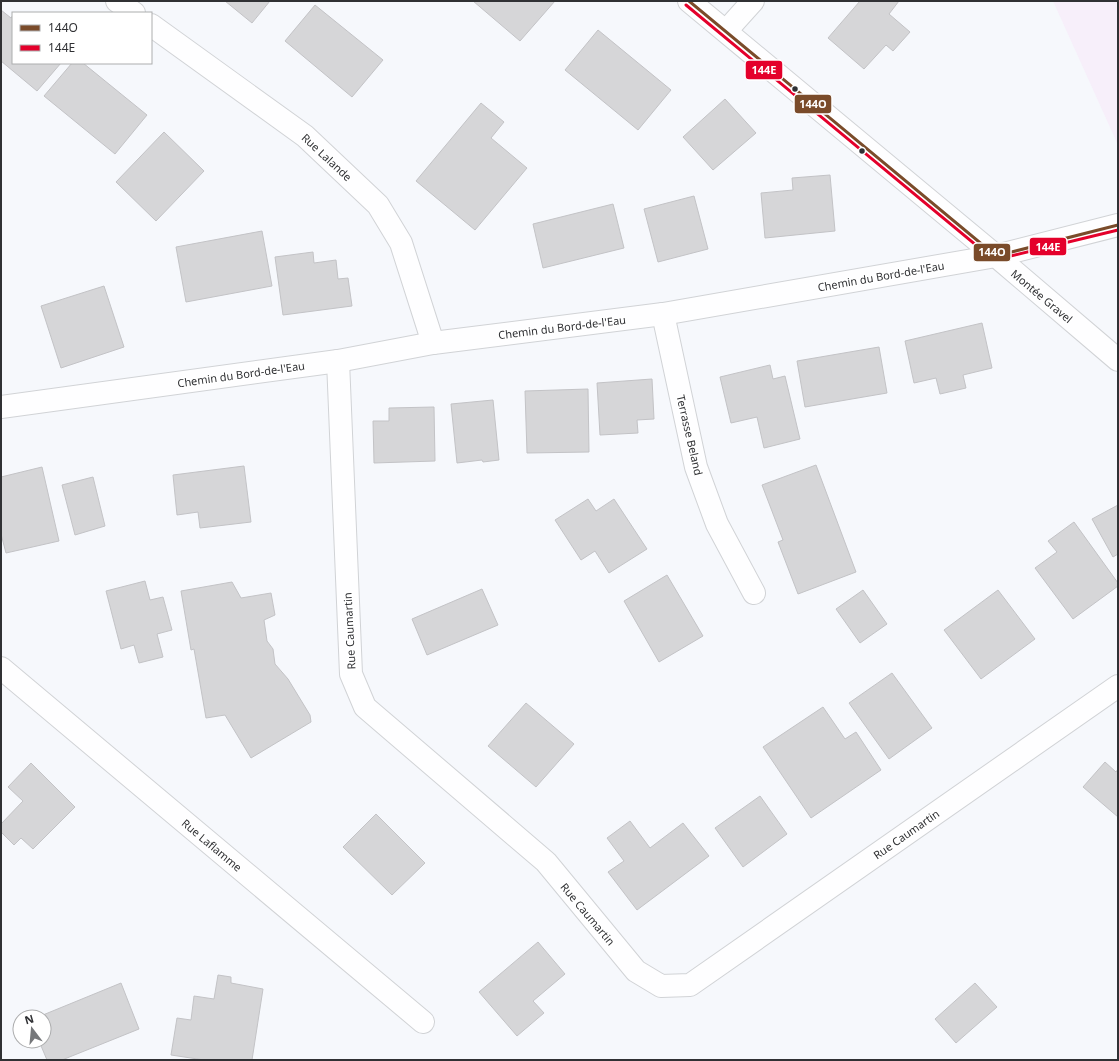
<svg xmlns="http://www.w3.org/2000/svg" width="1119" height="1061" viewBox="0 0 1119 1061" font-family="'Noto Sans',sans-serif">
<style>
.commercial{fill:#f7effa}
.building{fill:#d6d6d8;stroke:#c3c3c6}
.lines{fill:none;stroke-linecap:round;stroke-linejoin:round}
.street-casing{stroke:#d1d3d6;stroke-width:24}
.secondary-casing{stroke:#d1d3d6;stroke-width:24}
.street{stroke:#fefeff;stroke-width:22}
.secondary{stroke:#fefeff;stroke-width:22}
.bus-1-casing{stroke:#fff;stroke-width:6}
.bus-2-casing{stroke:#fff;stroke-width:6}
.bus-1{stroke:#7a4b2a;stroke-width:3}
.bus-2{stroke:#e4002b;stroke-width:3}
.bus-dot{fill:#303134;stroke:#fff;stroke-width:1.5}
.labels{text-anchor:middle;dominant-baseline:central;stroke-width:3;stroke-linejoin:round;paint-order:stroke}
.street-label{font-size:11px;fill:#303134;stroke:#fff}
.line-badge{stroke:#fff;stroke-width:1.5}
.badge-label{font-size:11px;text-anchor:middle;font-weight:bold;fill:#fff}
</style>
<rect width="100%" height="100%" fill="#f6f8fc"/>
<path class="commercial" d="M1053,1H1118V145Z"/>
<g class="building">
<path d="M225,1H270L252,23Z"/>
<path d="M473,1H555L520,41Z"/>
<path d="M860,1H899L889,14L910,32L893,51L886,45L864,69L828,38Z"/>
<path d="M315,5L383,60L352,97L285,41Z"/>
<path d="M1,10L11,18L13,15V63H61L37,91L1,61Z"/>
<path d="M598,30L671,90L638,130L565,70Z"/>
<path d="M72,63H83L147,115L115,154L44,96Z"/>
<path d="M725,99L756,133L713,170L683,137Z"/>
<path d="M481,103L504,122L491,138L527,168L475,230L416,181Z"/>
<path d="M164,132L204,171L156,221L116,182Z"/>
<path d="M830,175L835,231L765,238L761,193L793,190L792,178Z"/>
<path d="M694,196L708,249L658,262L644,209Z"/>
<path d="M613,204L624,248L543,268L533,224Z"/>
<path d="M262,231L272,286L186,302L176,247Z"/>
<path d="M313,252L314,263L336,260L338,279L348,278L352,306L283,315L275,257Z"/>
<path d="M104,286L124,347L61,368L41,306Z"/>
<path d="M982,323L992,368L963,375L966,388L940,394L936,378L914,383L905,341Z"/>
<path d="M879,347L887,393L805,407L797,361Z"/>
<path d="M770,365L773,379L785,376L800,439L764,448L757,417L731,423L720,377Z"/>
<path d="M652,379L654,419L637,420L638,433L600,435L597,383Z"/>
<path d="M588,389L589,452L527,453L525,391Z"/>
<path d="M493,400L499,460L483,462L482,460L457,463L451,404Z"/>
<path d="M434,407L435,461L374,463L373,421H389V408Z"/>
<path d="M816,465L856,572L798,594L778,542L783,540L762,485Z"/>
<path d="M244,466L251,522L200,528L198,512L177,515L173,475Z"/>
<path d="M42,467L59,541L6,553L1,534V477Z"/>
<path d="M93,477L105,526L75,535L62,485Z"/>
<path d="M588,499L596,511L614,499L647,549L609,573L595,551L581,560L555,520Z"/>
<path d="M1118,505V554L1113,557L1092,519Z"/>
<path d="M1074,522L1118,583V586L1073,619L1035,568L1057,552L1048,541Z"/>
<path d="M667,575L703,636L659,662L624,601Z"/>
<path d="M145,581L150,600L163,597L172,630L157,634L163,657L139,663L134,645L121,649L106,591Z"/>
<path d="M232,582L241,598L271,593L275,615L264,620L267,641L273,649L275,664L288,679L310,715L311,722L251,758L225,715L206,718L194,649L191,650L181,591Z"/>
<path d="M482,589L498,625L427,655L412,619Z"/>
<path d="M863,590L887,624L860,643L836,609Z"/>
<path d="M998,590L1035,639L981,679L944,630Z"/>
<path d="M892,673L932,728L889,759L849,703Z"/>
<path d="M526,703L574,744L536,787L488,746Z"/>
<path d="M823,707L845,739L856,732L881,770L811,818L763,747Z"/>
<path d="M1105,762L1116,772L1118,769V817L1083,787Z"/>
<path d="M31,763L75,807L33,849L21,838L14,845L1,832V824L23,801L8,787Z"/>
<path d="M760,796L787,834L743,867L715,828Z"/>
<path d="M376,814L425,863L392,895L343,847Z"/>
<path d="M630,821L650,848L683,823L709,856L637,910L608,872L624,861L607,838Z"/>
<path d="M538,942L565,974L533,1001L544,1013L517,1036L479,992Z"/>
<path d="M218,975L231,977V983L263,989L252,1060H204L171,1055L177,1018L191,1020L194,996L214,999Z"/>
<path d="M121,983L139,1029L62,1060H47L39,1041H44V1017H38Z"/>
<path d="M975,983L997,1007L956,1043L935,1019Z"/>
</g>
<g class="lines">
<defs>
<g id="street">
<path d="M117,1L134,13"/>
<path d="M151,25L305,136L378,205L401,243L433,343"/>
<path d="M726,31L753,1"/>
<path d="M996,256L1118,360"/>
<path d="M663,314L696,467L717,524L754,593"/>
<path d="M338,361L351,674L365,707L546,862L636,971L661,986L690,985L1118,686"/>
<path d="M1,668L423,1022"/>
</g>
<g id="secondary">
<path d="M689,1L996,256"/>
<path d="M1,407L338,361L433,343L663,314L996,256L1118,225"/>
</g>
</defs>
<use href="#street" class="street-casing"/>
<use href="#secondary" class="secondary-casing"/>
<use href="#street" class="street"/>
<use href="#secondary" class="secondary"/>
<defs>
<path id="bus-1" d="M689,1L996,256L1118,225"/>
<path id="bus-2" d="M686,5L994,260L1118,230"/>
</defs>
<use href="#bus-1" class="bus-1-casing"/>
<use href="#bus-2" class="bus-2-casing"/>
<use href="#bus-1" class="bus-1"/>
<use href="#bus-2" class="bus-2"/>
</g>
<g class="bus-dot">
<circle cx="795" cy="89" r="3.5"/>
<circle cx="862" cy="151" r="3.5"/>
</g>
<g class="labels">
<g class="street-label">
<text transform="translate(327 157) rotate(43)">Rue Lalande</text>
<text transform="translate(881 276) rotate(-10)">Chemin du Bord-de-l'Eau</text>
<text transform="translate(1042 296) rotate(40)">Montée Gravel</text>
<text transform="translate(562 327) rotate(-7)">Chemin du Bord-de-l'Eau</text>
<text transform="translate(241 374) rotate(-8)">Chemin du Bord-de-l'Eau</text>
<text transform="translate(690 435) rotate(77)">Terrasse Beland</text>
<text transform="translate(349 631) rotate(-93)">Rue Caumartin</text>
<text transform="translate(906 834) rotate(-35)">Rue Caumartin</text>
<text transform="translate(212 845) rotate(40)">Rue Laflamme</text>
<text transform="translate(588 914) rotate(50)">Rue Caumartin</text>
</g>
</g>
<g class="line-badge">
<rect x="745" y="60" width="38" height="20" rx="4" fill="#e4002b"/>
<rect x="794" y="94" width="38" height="20" rx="4" fill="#7a4b2a"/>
<rect x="1029" y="237" width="38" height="19" rx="4" fill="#e4002b"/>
<rect x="973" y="243" width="38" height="19" rx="4" fill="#7a4b2a"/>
</g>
<g class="badge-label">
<text x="764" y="74">144E</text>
<text x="813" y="108">144O</text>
<text x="1048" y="251">144E</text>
<text x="992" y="256">144O</text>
</g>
<rect width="1119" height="1061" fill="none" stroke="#303134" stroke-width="4"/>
<rect x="12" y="12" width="140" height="52" fill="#ffffff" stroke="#acadae"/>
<rect x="20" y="25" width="20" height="6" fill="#7a4b2a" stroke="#acadae"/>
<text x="48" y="32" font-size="12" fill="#303134">144O</text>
<rect x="20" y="45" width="20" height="6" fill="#e4002b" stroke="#acadae"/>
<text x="48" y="52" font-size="12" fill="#303134">144E</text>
<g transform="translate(32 1029) rotate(344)"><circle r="19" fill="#ffffff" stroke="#acadae"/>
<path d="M0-3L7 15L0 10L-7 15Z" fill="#75777a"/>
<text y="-6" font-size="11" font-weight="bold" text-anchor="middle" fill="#303134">N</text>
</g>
</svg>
